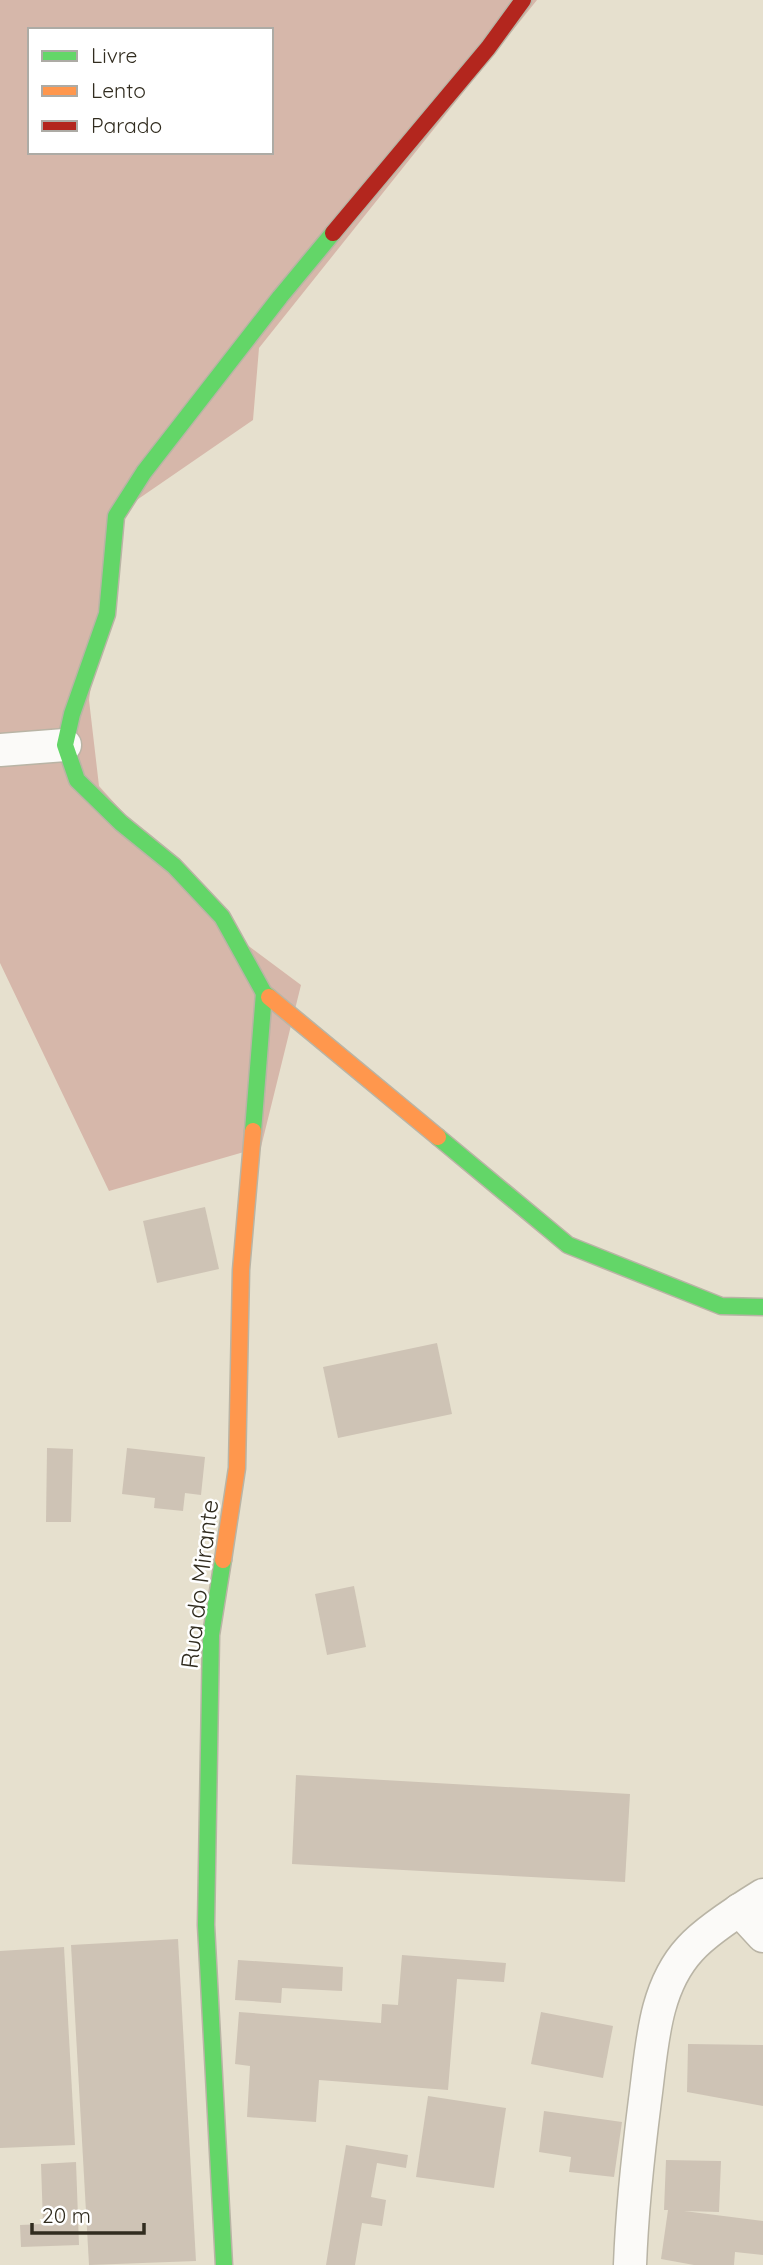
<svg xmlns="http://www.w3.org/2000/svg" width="763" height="2265" viewBox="0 0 763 2265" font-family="Quicksand,sans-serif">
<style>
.forest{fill:#d6b7aa;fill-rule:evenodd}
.building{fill:#cec3b5}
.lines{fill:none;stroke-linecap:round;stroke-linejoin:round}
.street-casing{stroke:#b9b4a5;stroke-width:35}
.fast-casing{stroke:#b9b4a5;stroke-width:19}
.slow-casing{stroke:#b9b4a5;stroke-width:19}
.jam-casing{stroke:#b9b4a5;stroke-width:19}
.street{stroke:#fbfaf8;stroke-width:32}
.fast{stroke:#63d668;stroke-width:16}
.slow{stroke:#ff974d;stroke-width:16}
.jam{stroke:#b3261e;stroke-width:16}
.labels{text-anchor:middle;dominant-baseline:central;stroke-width:5;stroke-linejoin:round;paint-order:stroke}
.street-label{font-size:24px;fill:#312c1f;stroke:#fff}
</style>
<rect width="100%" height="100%" fill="#e6e0ce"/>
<path class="forest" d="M0,0H537L259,348L253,420L115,515L89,700L99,786L234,935L301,985L261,1147L109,1191L0,963ZM30,30H271V152H30Z"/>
<g class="building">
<path d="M205,1207L219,1269L157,1283L143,1221Z"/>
<path d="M437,1343L452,1414L338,1438L323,1367Z"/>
<path d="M47,1448L73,1449L71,1522H46Z"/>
<path d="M127,1448L205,1457L201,1495L185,1493L183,1511L154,1508L155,1498L122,1494Z"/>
<path d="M354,1586L366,1647L327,1655L315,1594Z"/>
<path d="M296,1775L630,1794L625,1882L292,1864Z"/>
<path d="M178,1939L196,2261L89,2265L71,1945Z"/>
<path d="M64,1947L75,2145L0,2148V1951Z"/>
<path d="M402,1955L506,1963L504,1982L457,1979L448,2090L319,2080L316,2122L247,2117L250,2066L235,2064L239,2012L381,2023L382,2004L398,2005Z"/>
<path d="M238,1960L343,1967L342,1991L282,1988L281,2003L235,2000Z"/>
<path d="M541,2012L613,2026L603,2078L531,2064Z"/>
<path d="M688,2044L763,2045V2106L687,2092Z"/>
<path d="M428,2096L506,2108L494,2188L416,2177Z"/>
<path d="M544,2111L622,2122L614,2177L569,2172L571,2157L539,2152Z"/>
<path d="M346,2145L408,2155L406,2168L377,2163L371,2197L386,2200L382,2226L362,2223L355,2265H326Z"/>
<path d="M666,2160L721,2161L719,2212L684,2211L763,2221V2255L735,2252L734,2265H694L661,2259L668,2210H664Z"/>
<path d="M76,2162L79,2245L21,2247L20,2225L43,2224L41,2164Z"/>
</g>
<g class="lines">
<defs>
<g id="street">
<path d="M0,750L65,745"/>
<path d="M739,1910L763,1936"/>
<path d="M630,2265C632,2209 638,2155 645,2100C652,2049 653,1989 690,1949C706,1931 742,1908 763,1895"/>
</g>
<g id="fast">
<path d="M269,997L264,993L222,917L174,866L121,823L77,780L65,745L72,714L107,614L116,516L144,472L280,297L333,233"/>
<path d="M253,1131L264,993"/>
<path d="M438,1137L568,1245L721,1306L763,1307"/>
<path d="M223,1560L211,1635L206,1925L224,2265"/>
</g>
<g id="slow">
<path d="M269,997L438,1137"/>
<path d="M223,1560L237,1468L241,1270L253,1131"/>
</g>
<path id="jam" d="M333,233L488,48L523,0"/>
</defs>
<use href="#street" class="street-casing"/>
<use href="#fast" class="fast-casing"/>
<use href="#slow" class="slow-casing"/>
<use href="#jam" class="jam-casing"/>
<use href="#street" class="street"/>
<use href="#fast" class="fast"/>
<use href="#slow" class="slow"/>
<use href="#jam" class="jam"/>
</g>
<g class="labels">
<g class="street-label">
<text transform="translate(199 1584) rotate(-83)">Rua do Mirante</text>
</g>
</g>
<rect x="28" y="28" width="245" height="126" fill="#ffffff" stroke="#adaba5" stroke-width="2"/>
<rect x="42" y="51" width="35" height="10" fill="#63d668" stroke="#adaba5" stroke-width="2"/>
<text x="91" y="63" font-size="21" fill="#312c1f">Livre</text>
<rect x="42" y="86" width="35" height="10" fill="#ff974d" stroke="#adaba5" stroke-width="2"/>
<text x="91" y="98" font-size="21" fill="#312c1f">Lento</text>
<rect x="42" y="121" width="35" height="10" fill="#b3261e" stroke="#adaba5" stroke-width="2"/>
<text x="91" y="133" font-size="21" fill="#312c1f">Parado</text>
<path d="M32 2223v10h112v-10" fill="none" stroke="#312c1f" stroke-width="3.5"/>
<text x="42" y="2223" font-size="21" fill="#312c1f" stroke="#ffffff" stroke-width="5" paint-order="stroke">20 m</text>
</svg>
